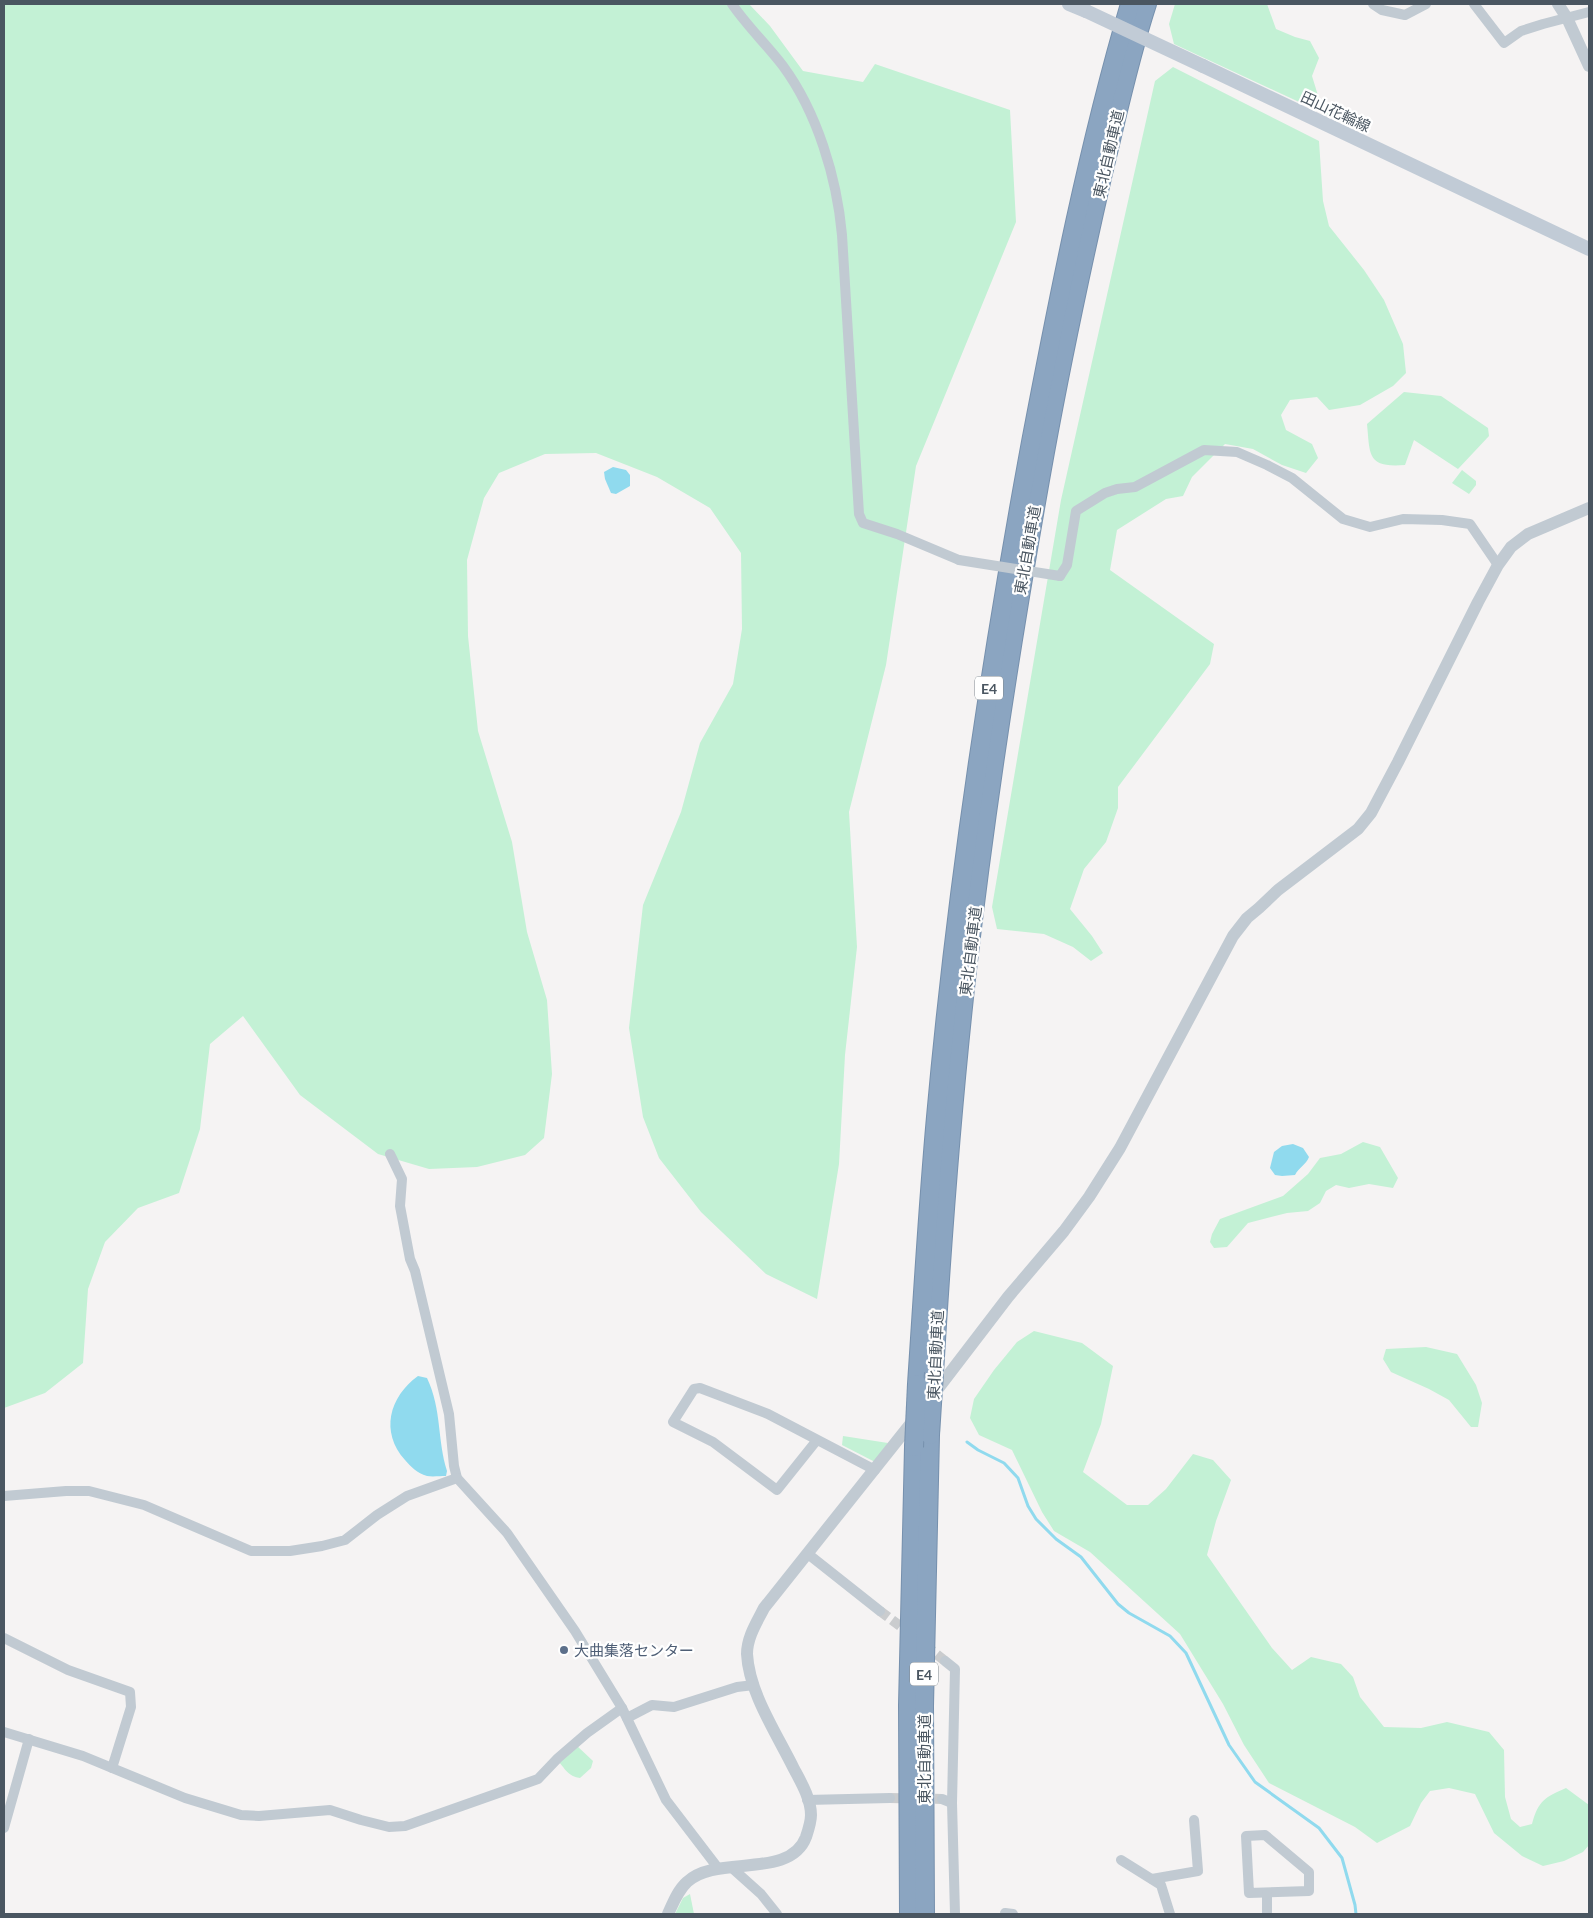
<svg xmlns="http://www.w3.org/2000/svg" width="1593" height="1918" viewBox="0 0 1593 1918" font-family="Lato,'Noto Sans JP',sans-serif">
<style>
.green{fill:#c3f1d5}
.water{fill:#90daee}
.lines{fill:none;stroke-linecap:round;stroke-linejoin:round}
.stream{stroke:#90daee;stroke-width:3}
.minor-tunnel{stroke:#caccce;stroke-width:10;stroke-dasharray:10 5;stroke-linecap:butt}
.motorway-casing{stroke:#7690ad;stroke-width:20}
.minor{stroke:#c1cad2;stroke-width:10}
.tertiary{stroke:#c1cad2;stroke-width:12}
.secondary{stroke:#c1cbd6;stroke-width:14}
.motorway{stroke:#8ba5c1;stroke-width:18}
.motorway-bridge-casing{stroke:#7690ad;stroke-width:20;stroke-linecap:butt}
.minor-bridge{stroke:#c1cad2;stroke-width:10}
.secondary-bridge{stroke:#c1cbd6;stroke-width:14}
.motorway-bridge{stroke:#8ba5c1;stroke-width:18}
.service-dot{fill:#5c6f8a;stroke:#fff;stroke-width:2}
.labels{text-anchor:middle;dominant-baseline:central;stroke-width:4.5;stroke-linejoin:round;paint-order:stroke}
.shield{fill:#fff;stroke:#808990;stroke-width:1}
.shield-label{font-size:14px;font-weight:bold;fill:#4a5661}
.street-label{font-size:15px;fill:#4a5661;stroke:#fff}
.service-label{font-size:15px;fill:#4e5e75;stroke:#fff;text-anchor:start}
</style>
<rect width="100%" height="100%" fill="#f5f3f3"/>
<g class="green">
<path d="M4,4H749L770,26L803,71L863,82L875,64L1010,110L1016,222L916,466L886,665L849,812L857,947L845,1055L839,1164L817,1299L766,1274L701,1212L659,1158L643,1117L629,1028L643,905L681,812L700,743L733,684L742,629L741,553L710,508L657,477L596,453L545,454L499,473L484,498L467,560L468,636L478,731L512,842L527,932L547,1000L552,1074L544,1138L525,1155L477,1167L429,1169L378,1154L300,1095L243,1016L210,1044L200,1129L179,1193L138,1208L105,1242L88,1289L83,1363L45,1393L4,1408Z"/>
<path d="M1175,4H1267L1276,29L1295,37L1310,41L1319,58L1312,76L1320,102L1350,109L1354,119L1351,126L1174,44L1169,24Z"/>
<path d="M1173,67L1319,141L1323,201L1329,226L1364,270L1384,300L1403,344L1406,373L1393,386L1360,405L1329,410L1317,397L1290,400L1281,415L1286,430L1312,444L1318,458L1306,473L1282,465L1253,449L1225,444L1192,477L1183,496L1166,499L1117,530L1110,570L1214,644L1210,664L1118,787V808L1106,842L1084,869L1070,909L1092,936L1103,953L1091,961L1073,947L1044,934L997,929L992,907L1061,500L1155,81Z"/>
<path d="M1404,392L1441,396L1488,428L1489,436L1458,469L1414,440L1405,465C1367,468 1370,455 1367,424Z"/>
<path d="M1462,470L1476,481V485L1469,494L1452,483Z"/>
<path d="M1363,1142L1380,1147L1398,1178L1393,1188L1369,1184L1349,1188L1336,1185L1326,1191L1320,1203L1308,1211L1287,1213L1248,1223L1227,1247L1214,1248L1210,1242L1212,1234L1220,1219L1283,1196L1308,1174L1320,1158L1341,1154Z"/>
<path d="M1034,1331L1082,1343L1113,1366L1101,1424L1083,1472L1127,1505H1148L1166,1489L1193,1454L1213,1460L1231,1480L1216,1521L1207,1555L1272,1648L1292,1670L1311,1657L1341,1664L1353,1677L1360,1697L1384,1727L1421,1728L1447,1722L1489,1732L1504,1750L1505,1797L1511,1819L1520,1827L1532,1824C1538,1801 1545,1797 1566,1788L1589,1805V1845L1583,1852L1564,1861L1543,1866L1522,1856L1494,1833L1475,1794L1449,1788L1430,1791L1421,1803L1410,1826L1377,1843L1355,1827L1269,1783L1244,1745L1223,1704L1180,1634L1090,1552L1054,1531L1042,1512L1012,1450L979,1435L970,1418L974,1399L994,1370L1017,1342Z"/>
<path d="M1426,1347L1457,1354L1476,1385L1482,1403L1478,1427H1471L1449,1400L1429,1389L1391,1372L1383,1359L1386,1349Z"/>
<path d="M843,1436L888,1443L875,1462L842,1445Z"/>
<path d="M576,1745L593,1761L591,1768L580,1778C569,1777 565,1769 559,1762Z"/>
<path d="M690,1894L694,1914H675L683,1898Z"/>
</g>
<g class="water">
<path d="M613,467L626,470L630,475V486L616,494L611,493L605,479L604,472Z"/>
<path d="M1293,1144L1303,1148L1309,1157C1306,1165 1299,1167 1295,1175L1282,1176L1275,1175L1270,1168L1274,1152L1282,1146Z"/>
<path d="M418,1376L427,1378C442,1410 437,1439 447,1471L446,1476C440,1476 432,1477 427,1476C417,1473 411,1467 405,1460C380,1432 389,1397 418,1376Z"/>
</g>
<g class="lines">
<path class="stream" d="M967,1442L978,1450L1004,1463L1018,1478L1028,1506L1036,1519L1056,1539L1081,1557L1118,1604L1129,1613L1170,1636L1186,1653L1229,1745L1255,1782L1319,1828L1342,1858L1355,1905L1356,1914"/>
<g class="minor-tunnel">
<path d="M880,1611L911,1634"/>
<path d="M925,1645L945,1661"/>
<path d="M890,1798L942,1799"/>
</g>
<defs>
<g id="motorway">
<path d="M934,1373C942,1238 952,1104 967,970C987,796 1014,624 1045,452C1062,359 1082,265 1103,173C1117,116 1129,59 1147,4"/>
<path d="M917,1384C923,1295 928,1206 936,1117C956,891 990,665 1031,442C1059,295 1088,147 1130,4"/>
<path d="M909,1914L908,1705L914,1447"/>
<path d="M925,1914L924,1706L930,1435"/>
</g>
</defs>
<use href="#motorway" class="motorway-casing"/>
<g class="minor">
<path d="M732,4C747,26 767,45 783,66C817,112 837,178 842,235L859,514L863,523L897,534L959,560"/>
<path d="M1373,4L1382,10L1405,15L1426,4"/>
<path d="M1474,4L1504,43L1521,31L1543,24L1589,12"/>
<path d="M1060,576L1067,565L1076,511L1105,493L1117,489L1135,487L1204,450L1237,452L1267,465L1292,478L1343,519L1370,527L1403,519L1442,520L1470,524L1498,565"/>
<path d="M390,1154L402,1179L400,1206L410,1259L415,1271L449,1414L454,1466L457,1478L507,1533L575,1631L622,1708L666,1800L718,1868"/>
<path d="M817,1440L777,1490L713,1442L673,1422L694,1389L700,1388L768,1414L875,1470"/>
<path d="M4,1496L66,1491H89L144,1505L251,1551H290L322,1546L345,1540L377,1515L407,1496L457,1478"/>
<path d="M808,1554L880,1611"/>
<path d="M4,1638L68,1670L130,1692L131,1707L112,1768"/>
<path d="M945,1661L955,1669L952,1803L955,1914"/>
<path d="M627,1718L652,1705L674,1707L737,1687L754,1685"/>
<path d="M4,1732L83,1756L185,1798L241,1815L259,1816L330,1810L361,1820L389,1827L405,1826L538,1779L558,1758L587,1733L622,1708"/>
<path d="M942,1799L952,1803"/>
<path d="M807,1800L890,1798"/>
<path d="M4,1828L29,1739"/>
<path d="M1265,1835L1309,1872V1891L1249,1893L1246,1836Z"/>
<path d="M1121,1860L1161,1885L1170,1914"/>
<path d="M732,1868L761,1894L777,1914"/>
<path d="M1152,1879L1198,1871L1194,1820"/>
<path d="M1267,1894V1914"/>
<path d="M1005,1914V1913L1013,1914"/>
</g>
<g class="tertiary">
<path d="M1558,4L1567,18L1589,66"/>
<path d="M933,1395L1008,1297L1064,1231L1089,1197L1120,1148L1233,936L1247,918L1259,908L1278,890L1358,829L1371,813L1398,762L1478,602L1498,565L1511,547L1528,534L1589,508"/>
<path d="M668,1914C673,1903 678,1890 687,1882C716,1854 790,1880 806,1837C808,1831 811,1821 811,1815C811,1799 801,1782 794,1769C777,1734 749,1693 747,1654C747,1637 757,1622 764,1608L916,1417"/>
</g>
<g class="secondary">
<path d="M1069,4L1086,11"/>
<path d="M1203,66L1589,249"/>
</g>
<use href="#motorway" class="motorway"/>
<defs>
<g id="motorway-bridge">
<path d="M930,1435L934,1373"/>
<path d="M914,1447L917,1384"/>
</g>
</defs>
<use href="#motorway-bridge" class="motorway-bridge-casing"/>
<path class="minor-bridge" d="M959,560L1060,576"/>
<path class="secondary-bridge" d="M1086,11L1203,66"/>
<use href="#motorway-bridge" class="motorway-bridge"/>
</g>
<circle class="service-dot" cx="564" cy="1650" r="5"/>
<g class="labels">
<g class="shield">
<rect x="975" y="676.5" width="28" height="23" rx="4"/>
<rect x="910" y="1662.5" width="28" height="23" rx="4"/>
</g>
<g class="shield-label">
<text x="989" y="688">E4</text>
<text x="924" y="1674">E4</text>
</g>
<g class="street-label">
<text transform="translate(1336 111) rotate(25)">田山花輪線</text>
<text transform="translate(1108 154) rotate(-77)">東北自動車道</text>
<text transform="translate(1027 550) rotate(-80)">東北自動車道</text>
<text transform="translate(970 951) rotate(-83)">東北自動車道</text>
<text transform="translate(935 1355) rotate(-87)">東北自動車道</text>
<text transform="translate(924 1759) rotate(-90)">東北自動車道</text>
</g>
<g class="service-label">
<text x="574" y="1650">大曲集落センター</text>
</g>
</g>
<rect width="1593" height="1918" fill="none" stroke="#4a5661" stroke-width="10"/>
</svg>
